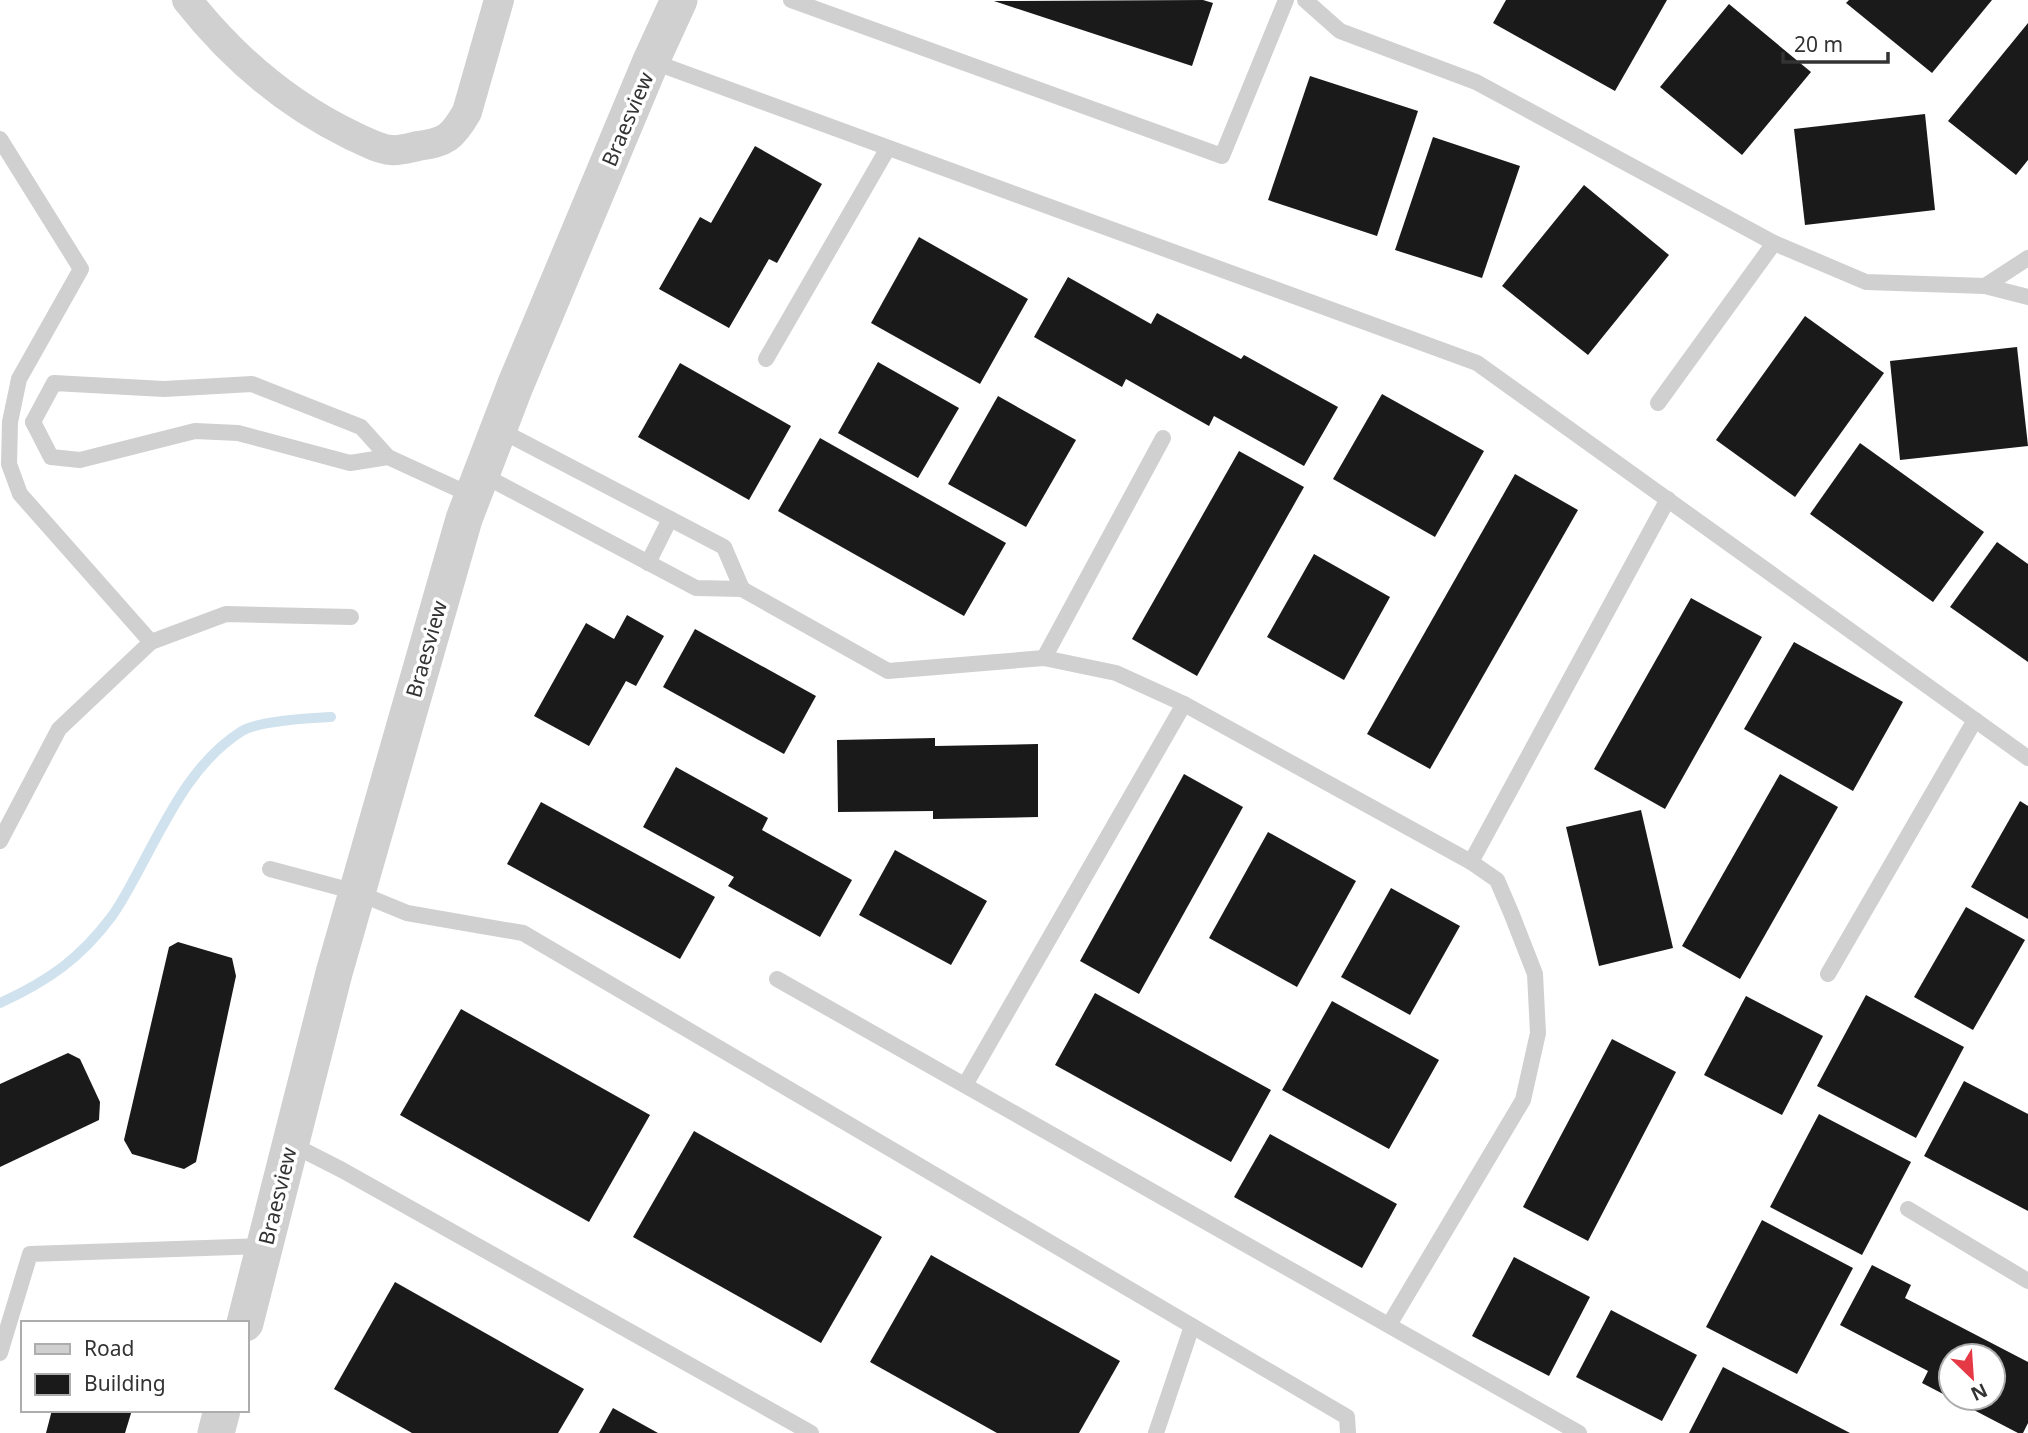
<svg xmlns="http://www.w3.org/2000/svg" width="2028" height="1433" viewBox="0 0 2028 1433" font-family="'Noto Sans',sans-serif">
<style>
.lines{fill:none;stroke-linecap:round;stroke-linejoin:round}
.stream{stroke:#cfe2ee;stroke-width:10}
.building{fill:#1a1a1a;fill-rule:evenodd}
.service{stroke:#d0d0d0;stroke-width:16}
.minor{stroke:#d0d0d0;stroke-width:30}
.tertiary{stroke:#d0d0d0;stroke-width:37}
.labels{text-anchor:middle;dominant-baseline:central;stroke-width:7;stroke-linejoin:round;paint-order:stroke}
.street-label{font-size:21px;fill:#333;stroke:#fff}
</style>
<rect width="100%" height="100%" fill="#fff"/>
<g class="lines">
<path class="stream" d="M0,1003C48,981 80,959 112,916C120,905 127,892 134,879C163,827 189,764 242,731C259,721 310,718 331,717"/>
</g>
<g class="building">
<path d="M1203,0L1213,3L1192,66L994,1Z"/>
<path d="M1506,0H1667L1615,91L1493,23Z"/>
<path d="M1849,0H1992L1932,73L1846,3Z"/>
<path d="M1729,4L1811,72L1742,155L1660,87Z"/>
<path d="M2028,23V160L2016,175L1948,121Z"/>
<path d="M1310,76L1418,111L1377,236L1268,200Z"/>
<path d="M1925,114L1935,210L1805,225L1794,129Z"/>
<path d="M1433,137L1520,166L1482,278L1395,250Z"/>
<path d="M755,146L822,184L777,263L769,259L729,328L659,289L700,217L711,223Z"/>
<path d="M1584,185L1669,255L1588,355L1502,286Z"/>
<path d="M919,237L1028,299L980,384L871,323Z"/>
<path d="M1068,277L1151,324L1157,313L1241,359L1244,355L1338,407L1304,466L1214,416L1209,426L1126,379L1122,387L1034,337Z"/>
<path d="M1805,316L1884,373L1795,497L1716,440Z"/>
<path d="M2017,347L2028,446L1900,460L1890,361Z"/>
<path d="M878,362L959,408L918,478L838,433Z"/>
<path d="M680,363L791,426L749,500L638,437Z"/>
<path d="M1382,394L1484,451L1435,537L1333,479Z"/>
<path d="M998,396L1076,440L1026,527L948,484Z"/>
<path d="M820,438L1006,543L964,616L778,511Z"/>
<path d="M1860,443L1984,532L1933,602L1810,514Z"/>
<path d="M1239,451L1304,487L1197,676L1132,639Z"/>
<path d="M1515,474L1578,510L1430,769L1367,734Z"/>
<path d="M1997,542L2028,564V662L1950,607Z"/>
<path d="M1314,554L1390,597L1344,680L1267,637Z"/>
<path d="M1691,598L1762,637L1665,809L1594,769Z"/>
<path d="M627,615L664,636L636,686L626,681L589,746L534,716L586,623L614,639Z"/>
<path d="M695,629L816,696L784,754L663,687Z"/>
<path d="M1794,642L1903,702L1853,791L1744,729Z"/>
<path d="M935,738V746L1038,744V817L933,819V811L838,812L837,740Z"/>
<path d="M676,767L768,818L762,830L852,880L820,937L728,886L734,877L643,827Z"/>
<path d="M1184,774L1243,807L1139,994L1080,961Z"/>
<path d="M1780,774L1838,807L1740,979L1682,946Z"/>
<path d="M2020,801L2028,806V919L1971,887Z"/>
<path d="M541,802L715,897L680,959L507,864Z"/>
<path d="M1641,810L1673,948L1599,966L1566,827Z"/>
<path d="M1268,832L1356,881L1297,987L1209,938Z"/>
<path d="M895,850L987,901L951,965L859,915Z"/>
<path d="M1391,888L1460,926L1410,1015L1341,977Z"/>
<path d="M1966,907L2025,940L1973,1030L1914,997Z"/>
<path d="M178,942L232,958L236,976L196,1162L184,1169L132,1154L124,1140L169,947Z"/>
<path d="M1095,993L1271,1090L1231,1162L1055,1065Z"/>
<path d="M1866,995L1964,1047L1916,1138L1817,1086Z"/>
<path d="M1746,996L1823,1036L1782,1115L1704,1075Z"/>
<path d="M1332,1001L1439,1060L1389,1149L1282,1090Z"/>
<path d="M461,1009L650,1115L589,1222L400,1115Z"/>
<path d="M1612,1039L1676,1072L1588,1241L1523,1207Z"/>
<path d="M68,1053L80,1059L100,1102L99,1120L0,1167V1084Z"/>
<path d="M1964,1081L2028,1114V1211L1924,1156Z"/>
<path d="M1819,1114L1911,1162L1862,1255L1770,1207Z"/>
<path d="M694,1131L882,1237L821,1343L633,1237Z"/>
<path d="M1270,1134L1397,1204L1362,1268L1234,1197Z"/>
<path d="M1762,1220L1853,1268L1797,1374L1706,1327Z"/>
<path d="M931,1255L1120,1361L1079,1433H997L870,1362Z"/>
<path d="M1514,1257L1590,1297L1549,1376L1472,1336Z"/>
<path d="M1872,1265L1911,1285L1905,1298L2028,1362V1423L2023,1433H2018L1922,1383L1928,1371L1840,1325ZM1951,1356H1993V1398H1951Z"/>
<path d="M395,1282L584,1389L558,1433H412L334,1389Z"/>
<path d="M1611,1310L1697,1355L1662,1421L1576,1377Z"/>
<path d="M1723,1367L1850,1433H1689Z"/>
<path d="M613,1408L658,1433H599Z"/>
<path d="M52,1410H132L125,1433H46Z"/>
</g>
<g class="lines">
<g class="service">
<path d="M791,0L1222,156L1286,0"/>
<path d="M1305,0L1340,31L1476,82L1774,243L1866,282L1985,286L2028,258"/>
<path d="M651,61L1477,363L2028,758"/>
<path d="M0,139L81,269L19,379L10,422L9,464L20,494L151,642L59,729L0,841"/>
<path d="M1985,286L2028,297"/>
<path d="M766,359L888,148"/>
<path d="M1658,403L1774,243"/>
<path d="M33,422L54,383L164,389L252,384L361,427L388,457L473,496"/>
<path d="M33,422L51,457L80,460L195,431L238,433L350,463L388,457"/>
<path d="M498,429L724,547L742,589"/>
<path d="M481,474L696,588L742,589L888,671L1044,658L1116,673L1184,704L1471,862L1497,880L1512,915L1535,974L1538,1033L1523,1100L1389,1325"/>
<path d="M648,563L670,519"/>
<path d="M151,642L226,614L351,617"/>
<path d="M1044,658L1163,438"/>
<path d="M1471,862L1668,499"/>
<path d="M270,869L356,892L407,913L523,933L1347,1417L1348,1433"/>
<path d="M1828,974L1975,720"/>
<path d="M777,979L1579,1433"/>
<path d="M965,1085L1184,704"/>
<path d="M291,1144L342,1170L811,1433"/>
<path d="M1908,1209L2028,1281"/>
<path d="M0,1353L30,1254L265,1246"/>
<path d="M1156,1433L1192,1326"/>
</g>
<path class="minor" d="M187,0C232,57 285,103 351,135C362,140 378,149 391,150C399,151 409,148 418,146C446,142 452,138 467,112L499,0"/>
<g class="tertiary">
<path d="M245,1323L334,973L464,519L515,386L651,61L679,0"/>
<path d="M216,1433L222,1410"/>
</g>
</g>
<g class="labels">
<g class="street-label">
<text transform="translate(627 119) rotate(-67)">Braesview</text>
<text transform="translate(426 649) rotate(-74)">Braesview</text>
<text transform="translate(277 1196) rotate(-76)">Braesview</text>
</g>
</g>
<rect x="21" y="1321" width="228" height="91" fill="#ffffff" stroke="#adadad" stroke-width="2"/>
<rect x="35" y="1344" width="35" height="10" fill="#d0d0d0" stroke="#adadad" stroke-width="2"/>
<text x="84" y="1356" font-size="21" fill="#333333">Road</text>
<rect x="35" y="1374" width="35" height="21" fill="#1a1a1a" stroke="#adadad" stroke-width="2"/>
<text x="84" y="1391" font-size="21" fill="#333333">Building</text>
<g transform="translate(1972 1377) rotate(155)"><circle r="33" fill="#ffffff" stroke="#adadad" stroke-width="2"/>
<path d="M0-5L12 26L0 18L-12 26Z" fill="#e63946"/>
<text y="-10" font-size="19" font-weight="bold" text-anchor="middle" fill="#333333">N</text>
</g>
<path d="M1783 52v10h105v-10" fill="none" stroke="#333333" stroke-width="3.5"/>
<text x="1794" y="52" font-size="21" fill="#333333" stroke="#ffffff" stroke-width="5" paint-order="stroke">20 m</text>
</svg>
